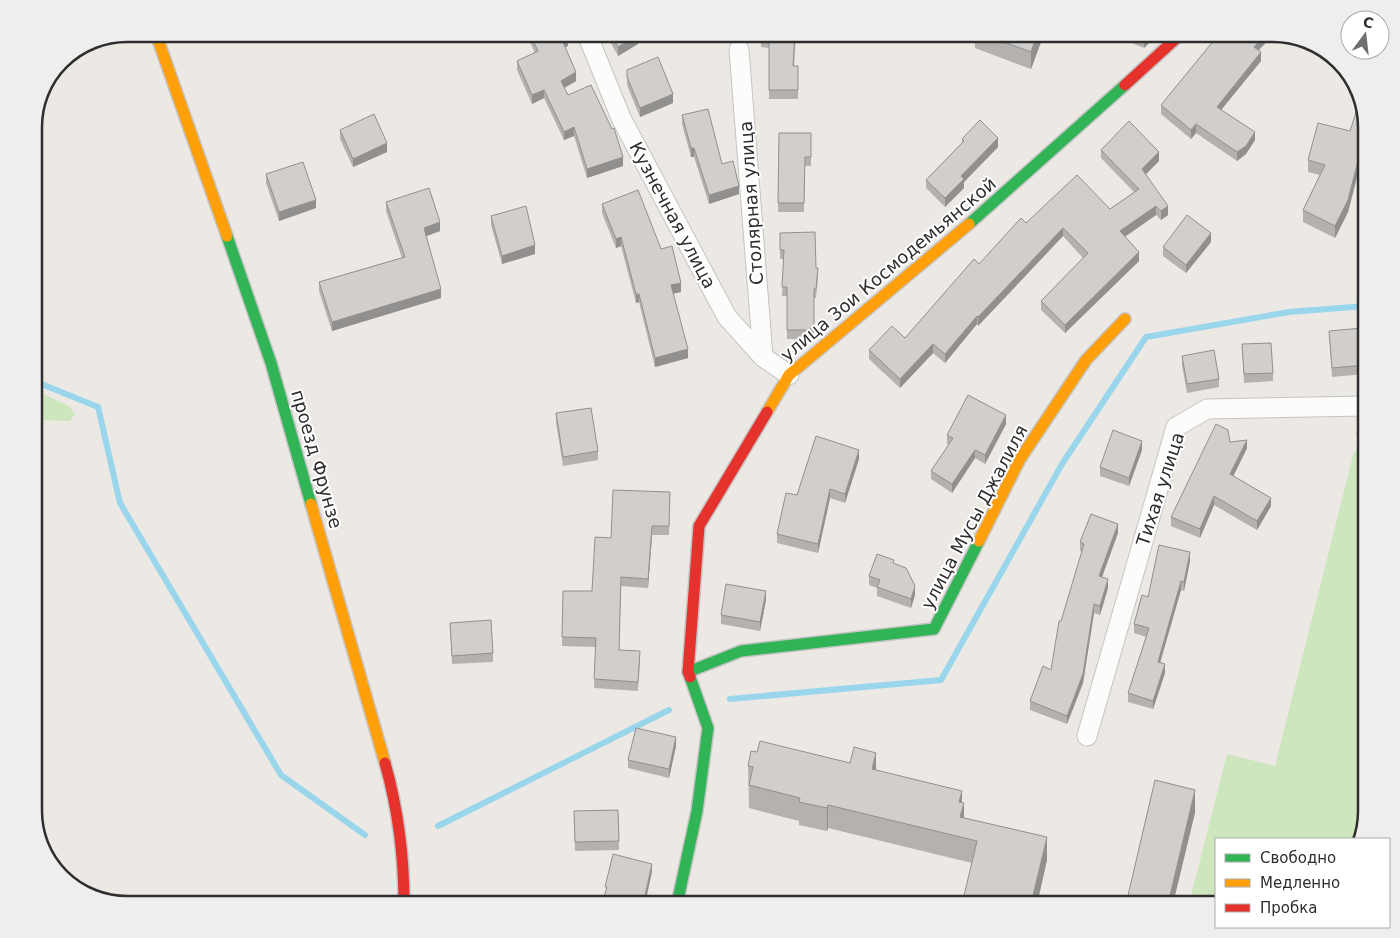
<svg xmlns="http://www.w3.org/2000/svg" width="1400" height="938" viewBox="0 0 1400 938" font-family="'DejaVu Sans',sans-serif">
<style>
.green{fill:#cee6be}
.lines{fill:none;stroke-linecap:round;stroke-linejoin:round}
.stream{stroke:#99d6ec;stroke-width:6}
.street-casing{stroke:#c5c4c5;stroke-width:21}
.fast-casing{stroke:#c5c4c5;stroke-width:14}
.slow-casing{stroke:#c5c4c5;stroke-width:14}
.jam-casing{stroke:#c5c4c5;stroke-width:14}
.street{stroke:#fcfcfb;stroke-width:19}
.fast{stroke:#30b455;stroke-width:11}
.slow{stroke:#ff9f0a;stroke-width:11}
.jam{stroke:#e5322d;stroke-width:11}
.wall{fill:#b4b1af}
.shaded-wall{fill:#92908e}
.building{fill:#d1cecb;stroke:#92908e}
.labels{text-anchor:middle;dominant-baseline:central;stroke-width:4;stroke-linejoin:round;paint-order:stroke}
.street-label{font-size:18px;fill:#2e2e2e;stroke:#fff}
.rim{fill:none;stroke:#2e2e2e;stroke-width:2.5}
</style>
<rect width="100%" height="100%" fill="#ece8e4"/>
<g class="green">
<path d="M34,390L69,406L75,414L70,421L40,420L34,423Z"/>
<path d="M1354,451L1366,453V810L1357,839H1216V904H1189L1227,754L1275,766Z"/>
</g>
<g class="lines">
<g class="stream">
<path d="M34,381L98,407L120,503L281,775L365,835"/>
<path d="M730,699L941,680L1062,464L1146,337L1289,312L1366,306"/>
<path d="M438,826L669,710"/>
</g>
<defs>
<g id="street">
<path d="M587,34L621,118L727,317L763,357L789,375"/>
<path d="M739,50L763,357"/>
<path d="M1087,736L1176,427L1207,409L1366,406"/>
</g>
<g id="fast">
<path d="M969,224L1125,85"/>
<path d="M227,236L271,363L311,504"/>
<path d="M688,672L741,651L934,629L979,541"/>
<path d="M677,904L697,811L708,728L690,677"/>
</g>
<g id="slow">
<path d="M156,34L227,236"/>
<path d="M767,412L789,375L969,224"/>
<path d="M311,504L385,763"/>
<path d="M979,541L1020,459L1086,360L1125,319"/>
</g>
<g id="jam">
<path d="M1125,85L1181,34"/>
<path d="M690,677L688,672L699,526L767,412"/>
<path d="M385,763C398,809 404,855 404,904"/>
</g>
</defs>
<use href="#street" class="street-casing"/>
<use href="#fast" class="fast-casing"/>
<use href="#slow" class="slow-casing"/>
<use href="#jam" class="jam-casing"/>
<use href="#street" class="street"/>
<use href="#fast" class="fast"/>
<use href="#slow" class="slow"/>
<use href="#jam" class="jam"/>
</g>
<g class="wall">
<path d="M526,34H566L568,46L565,47L576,81L564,88L568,95L623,166L587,178L574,136L564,140L544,98L532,104L517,70V61L535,53Z"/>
<path d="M606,34H638V44L618,56Z"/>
<path d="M761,34H796L794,66H798V99H769V48L761,47Z"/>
<path d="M975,34H1044L1031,69L975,48Z"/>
<path d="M1110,34H1158L1144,48Z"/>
<path d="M1274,34L1259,50L1261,61L1221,110L1255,140L1246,154L1237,161L1196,133L1191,139L1161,114V105Z"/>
<path d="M627,70L673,103L640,117L627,85Z"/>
<path d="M682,115L722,164L739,194L709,204L694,157H691L682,124Z"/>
<path d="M1366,128V142L1348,212L1335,238L1303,222V210L1320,175L1308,172V160L1350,131Z"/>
<path d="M340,130L387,152L353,167L340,139Z"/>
<path d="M779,133H811V166H805L804,212H778Z"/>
<path d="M962,139L998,147L964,182V188L945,207L926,188V180L962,143Z"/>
<path d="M1101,150L1159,161L1146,174L1168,215L1161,220L1156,215L1125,237L1139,261L1065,333L1041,310V301L1083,258L1063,236L978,326L977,324L945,363L933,353L900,388L869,359V350L905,338L979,264L1026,223L1110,209L1134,192L1101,158Z"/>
<path d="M266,174L316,208L279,221L266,183Z"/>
<path d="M386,202L440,231L426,236L441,298L332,331L319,291V282L402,258L386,211Z"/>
<path d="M602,204L661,249L681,292L673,294L688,358L655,367L639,302L636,303L621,246L616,248L602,213Z"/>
<path d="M491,216L535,254L502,264L491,225Z"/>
<path d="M780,233L816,268L818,277L816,298H814V335L809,339H787V296H782L784,259H780Z"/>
<path d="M1211,242L1186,273L1163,256V247Z"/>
<path d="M1329,331L1365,365V374L1332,377Z"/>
<path d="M1242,344L1273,373V381L1244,383Z"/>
<path d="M1182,356L1219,379V387L1187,393L1182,365Z"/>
<path d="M1366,404V449L1357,447V434Z"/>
<path d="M556,413L598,451V460L563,466L556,422Z"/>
<path d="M1006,424L985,464L975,458L952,493L931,479V471L949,445L947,444V435Z"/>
<path d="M1230,442L1247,448L1233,476L1271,506L1257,530L1214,505L1200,538L1171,526V517Z"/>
<path d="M1142,450L1129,486L1100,476V467Z"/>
<path d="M859,459L845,503L830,498L818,553L777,543V534L797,495Z"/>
<path d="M670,492L669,535H652L648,588L621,586L619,650L640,660L638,691L594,688L596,647L562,646L563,591H592L611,538Z"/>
<path d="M1118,533L1102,577L1108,588L1100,615L1094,613L1083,683L1067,724L1030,710V701L1051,670L1082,552L1080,551V542Z"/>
<path d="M1190,561L1184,591L1181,590L1160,662L1165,673L1153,709L1128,702V693L1146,637L1134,633V624L1148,597Z"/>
<path d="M894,563L915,595L911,608L877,596V588L869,585V576Z"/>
<path d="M766,600L760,631L721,624V615Z"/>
<path d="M450,623L493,653V662L452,664Z"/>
<path d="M676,746L669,778L628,768V760Z"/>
<path d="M757,752L850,763L876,770L962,803L964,817L1047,860L1037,904H962L972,863L828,828L827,831L799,825V821L749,808L748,766Z"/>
<path d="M618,810L619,850L575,851L574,811Z"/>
</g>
<g class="shaded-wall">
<path d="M1037,34H1044L1031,69V52Z"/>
<path d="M1144,34H1158L1144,48Z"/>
<path d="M1266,34H1274L1254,55V47Z"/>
<path d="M638,35V44L618,56V47Z"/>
<path d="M568,37V46L562,49V40Z"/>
<path d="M1261,52V61L1217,115V107Z"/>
<path d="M576,72V81L561,90V81Z"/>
<path d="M544,90V98L532,104V95Z"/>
<path d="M673,94V103L640,117V108Z"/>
<path d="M1196,124V133L1191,139V130Z"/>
<path d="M574,127V136L564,140V132Z"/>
<path d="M1366,130V142L1348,212L1335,238V226Z"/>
<path d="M1255,132V140L1246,154L1237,161V152Z"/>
<path d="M998,138V147L964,182V188L945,207V198L961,176Z"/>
<path d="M387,143V152L353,167V159Z"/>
<rect x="691" y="148" width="3" height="9"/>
<path d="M1159,152V161L1142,178V169Z"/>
<path d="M623,157V166L587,178V169Z"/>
<path d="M739,186V194L709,204V195Z"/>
<path d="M316,200V208L279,221V212Z"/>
<path d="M1156,206V215L1120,240V231Z"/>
<path d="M1168,206V215L1161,220V211Z"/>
<path d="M440,222V231L424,237V228Z"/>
<path d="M1063,228V236L978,326V317Z"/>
<path d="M1211,233V242L1186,273V265Z"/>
<path d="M621,237V246L616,248V239Z"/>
<path d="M535,245V254L502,264V256Z"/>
<path d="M1139,252V261L1065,333V325Z"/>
<path d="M681,283V292L671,294V285Z"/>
<path d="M441,289V298L332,331V322Z"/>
<path d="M636,294H639V302L636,303Z"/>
<path d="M977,316V324L945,363V354Z"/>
<path d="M814,326V335L809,339V330Z"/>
<path d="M933,344V353L900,388V379Z"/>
<path d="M688,349V358L655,367V358Z"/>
<path d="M1006,415V424L985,464V455Z"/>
<path d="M1247,440V448L1230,483V474Z"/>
<path d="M1142,441V450L1129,486V478Z"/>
<path d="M859,450V459L845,503V494Z"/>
<path d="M975,450V458L952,493V484Z"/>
<path d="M830,489V498L818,553V544Z"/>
<path d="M1214,496V505L1200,538V529Z"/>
<path d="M1271,498V506L1257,530V521Z"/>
<path d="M1118,524V533L1099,585V576Z"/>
<path d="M652,526V535L648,588V579Z"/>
<path d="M1190,552V561L1184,591V582Z"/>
<path d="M1108,579V588L1100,615V606Z"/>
<path d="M1181,581V590L1158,670V662Z"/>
<path d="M915,586V595L911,608V599Z"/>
<path d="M766,591V600L760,631V622Z"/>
<path d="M1094,604V613L1083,683L1067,724V716Z"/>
<path d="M1165,664V673L1153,709V701Z"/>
<path d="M676,737V746L669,778V769Z"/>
<path d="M876,753V776L872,769Z"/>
<path d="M1195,790V813L1173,904H1168Z"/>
<path d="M962,791V810L964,803V826L960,821L959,802Z"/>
<path d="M828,805V828L827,831V808Z"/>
<path d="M1047,837V860L1037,904H1031Z"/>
<path d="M652,864V872L645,904H643Z"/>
</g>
<g class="building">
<path d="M530,34H566L568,37L562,40L576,72L561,81L568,95L591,85L612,129L614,128L623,157L587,169L574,127L564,132L544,90L532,95L517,61L538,51Z"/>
<path d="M610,34H638V35L618,47Z"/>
<path d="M761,34H795L793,66H798V90H769V39H761Z"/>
<path d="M982,34H1037L1031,52Z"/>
<path d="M1219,34H1266L1254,47L1261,52L1217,107L1255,132L1246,146L1237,152L1196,124L1191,130L1161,105Z"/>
<path d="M658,57L673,94L640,108L627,77V70Z"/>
<path d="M1360,100L1366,130L1348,200L1335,226L1303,210L1325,165L1308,160L1318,123L1350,131Z"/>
<path d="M708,109L722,164L733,161L739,186L709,195L694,148H691L682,115Z"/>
<path d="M374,114L387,143L353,159L340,130Z"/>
<path d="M980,120L998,138L961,176L964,179L945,198L926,180L964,141L962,139Z"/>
<path d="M1129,121L1159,152L1142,169L1168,206L1161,211L1156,206L1120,231L1139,252L1065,325L1041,301L1088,253L1063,228L978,317L977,316L945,354L933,344L900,379L869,350L892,326L905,338L974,259L979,264L1021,218L1026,223L1077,175L1110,209L1139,189L1101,150Z"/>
<path d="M779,133H811V157H805L804,203H778Z"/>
<path d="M303,162L316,200L279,212L266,174Z"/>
<path d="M429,188L440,222L424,228L441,289L332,322L319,282L405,257L386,202Z"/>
<path d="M638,190L661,249L672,246L681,283L671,285L688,349L655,358L639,294H636L621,237L616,239L602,204Z"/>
<path d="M526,206L535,245L502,256L491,216Z"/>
<path d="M1187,215L1211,233L1186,265L1163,247Z"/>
<path d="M815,232L816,268H818L816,289H814V326L809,330H787V287H782L784,250H780V233Z"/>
<path d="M1362,328L1365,365L1332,368L1329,331Z"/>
<path d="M1271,343L1273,373L1244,374L1242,344Z"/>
<path d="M1214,350L1219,379L1187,384L1182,356Z"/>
<path d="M968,395L1006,415L985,455L975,450L952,484L931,471L953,438L947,435Z"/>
<path d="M1362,404H1366V436L1357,434Z"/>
<path d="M591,408L598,451L563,457L556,413Z"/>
<path d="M1216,424L1228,430L1230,442L1247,440L1230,474L1271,498L1257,521L1214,496L1200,529L1171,517Z"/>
<path d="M1113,430L1142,441L1129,478L1100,467Z"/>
<path d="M816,436L859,450L845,494L830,489L818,544L777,534L786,493L797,495Z"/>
<path d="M613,490L670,492L669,526H652L648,579L621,577L619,650L640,651L638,682L594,679L596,638L562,637L563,591H592L595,537L611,538Z"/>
<path d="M1091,514L1118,524L1099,576L1108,579L1100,606L1094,604L1083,674L1067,716L1030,701L1043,666L1051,670L1059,621H1061L1084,544L1080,542Z"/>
<path d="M1159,545L1190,552L1184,582L1181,581L1158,662L1165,664L1153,701L1128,693L1149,628L1134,624L1142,595L1148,597Z"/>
<path d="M877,554L894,560L893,563L906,568L915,586L911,599L877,587L880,580L869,576Z"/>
<path d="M726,584L766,591L760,622L721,615Z"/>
<path d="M491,620L493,653L452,656L450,623Z"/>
<path d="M636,728L676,737L669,769L628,760Z"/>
<path d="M760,741L850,763L854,747L876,753L872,769L962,791L959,802L964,803L960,817L1047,837L1031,904H962L977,841L828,805L827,808L799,802L800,798L749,785L753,767L748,766L751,751L757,752Z"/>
<path d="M1155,780L1195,790L1168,904H1126Z"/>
<path d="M618,810L619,841L575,842L574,811Z"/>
<path d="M613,854L652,864L643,904H602L607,887H605Z"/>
</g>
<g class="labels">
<g class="street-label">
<text transform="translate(751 203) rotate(-94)">Столярная улица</text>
<text transform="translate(673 215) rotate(62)">Кузнечная улица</text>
<text transform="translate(888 269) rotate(-40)">улица Зои Космодемьянской</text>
<text transform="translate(317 459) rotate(74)">проезд Фрунзе</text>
<text transform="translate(1160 489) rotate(-72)">Тихая улица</text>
<text transform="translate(974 517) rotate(-62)">улица Мусы Джалиля</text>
</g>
</g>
<path d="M0 0H1400V938H0ZM127 42H1273A85 85 0 0 1 1358 127V811A85 85 0 0 1 1273 896H127A85 85 0 0 1 42 811V127A85 85 0 0 1 127 42Z" fill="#eee" fill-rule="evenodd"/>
<path class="rim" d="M127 42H1273A85 85 0 0 1 1358 127V811A85 85 0 0 1 1273 896H127A85 85 0 0 1 42 811V127A85 85 0 0 1 127 42Z"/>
<rect x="1215" y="838" width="175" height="90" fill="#ffffff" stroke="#ababab"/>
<rect x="1225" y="854" width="25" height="8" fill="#30b455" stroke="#ababab"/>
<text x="1260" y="863" font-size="15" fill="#2e2e2e">Свободно</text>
<rect x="1225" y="879" width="25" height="8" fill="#ff9f0a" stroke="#ababab"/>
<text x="1260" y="888" font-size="15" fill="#2e2e2e">Медленно</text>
<rect x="1225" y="904" width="25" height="8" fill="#e5322d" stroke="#ababab"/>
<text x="1260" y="913" font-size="15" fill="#2e2e2e">Пробка</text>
<g transform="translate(1365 35) rotate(15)"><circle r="24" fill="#ffffff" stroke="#ababab"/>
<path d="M0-4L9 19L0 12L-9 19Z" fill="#706f6e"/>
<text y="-8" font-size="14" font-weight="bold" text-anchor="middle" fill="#2e2e2e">С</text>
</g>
</svg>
